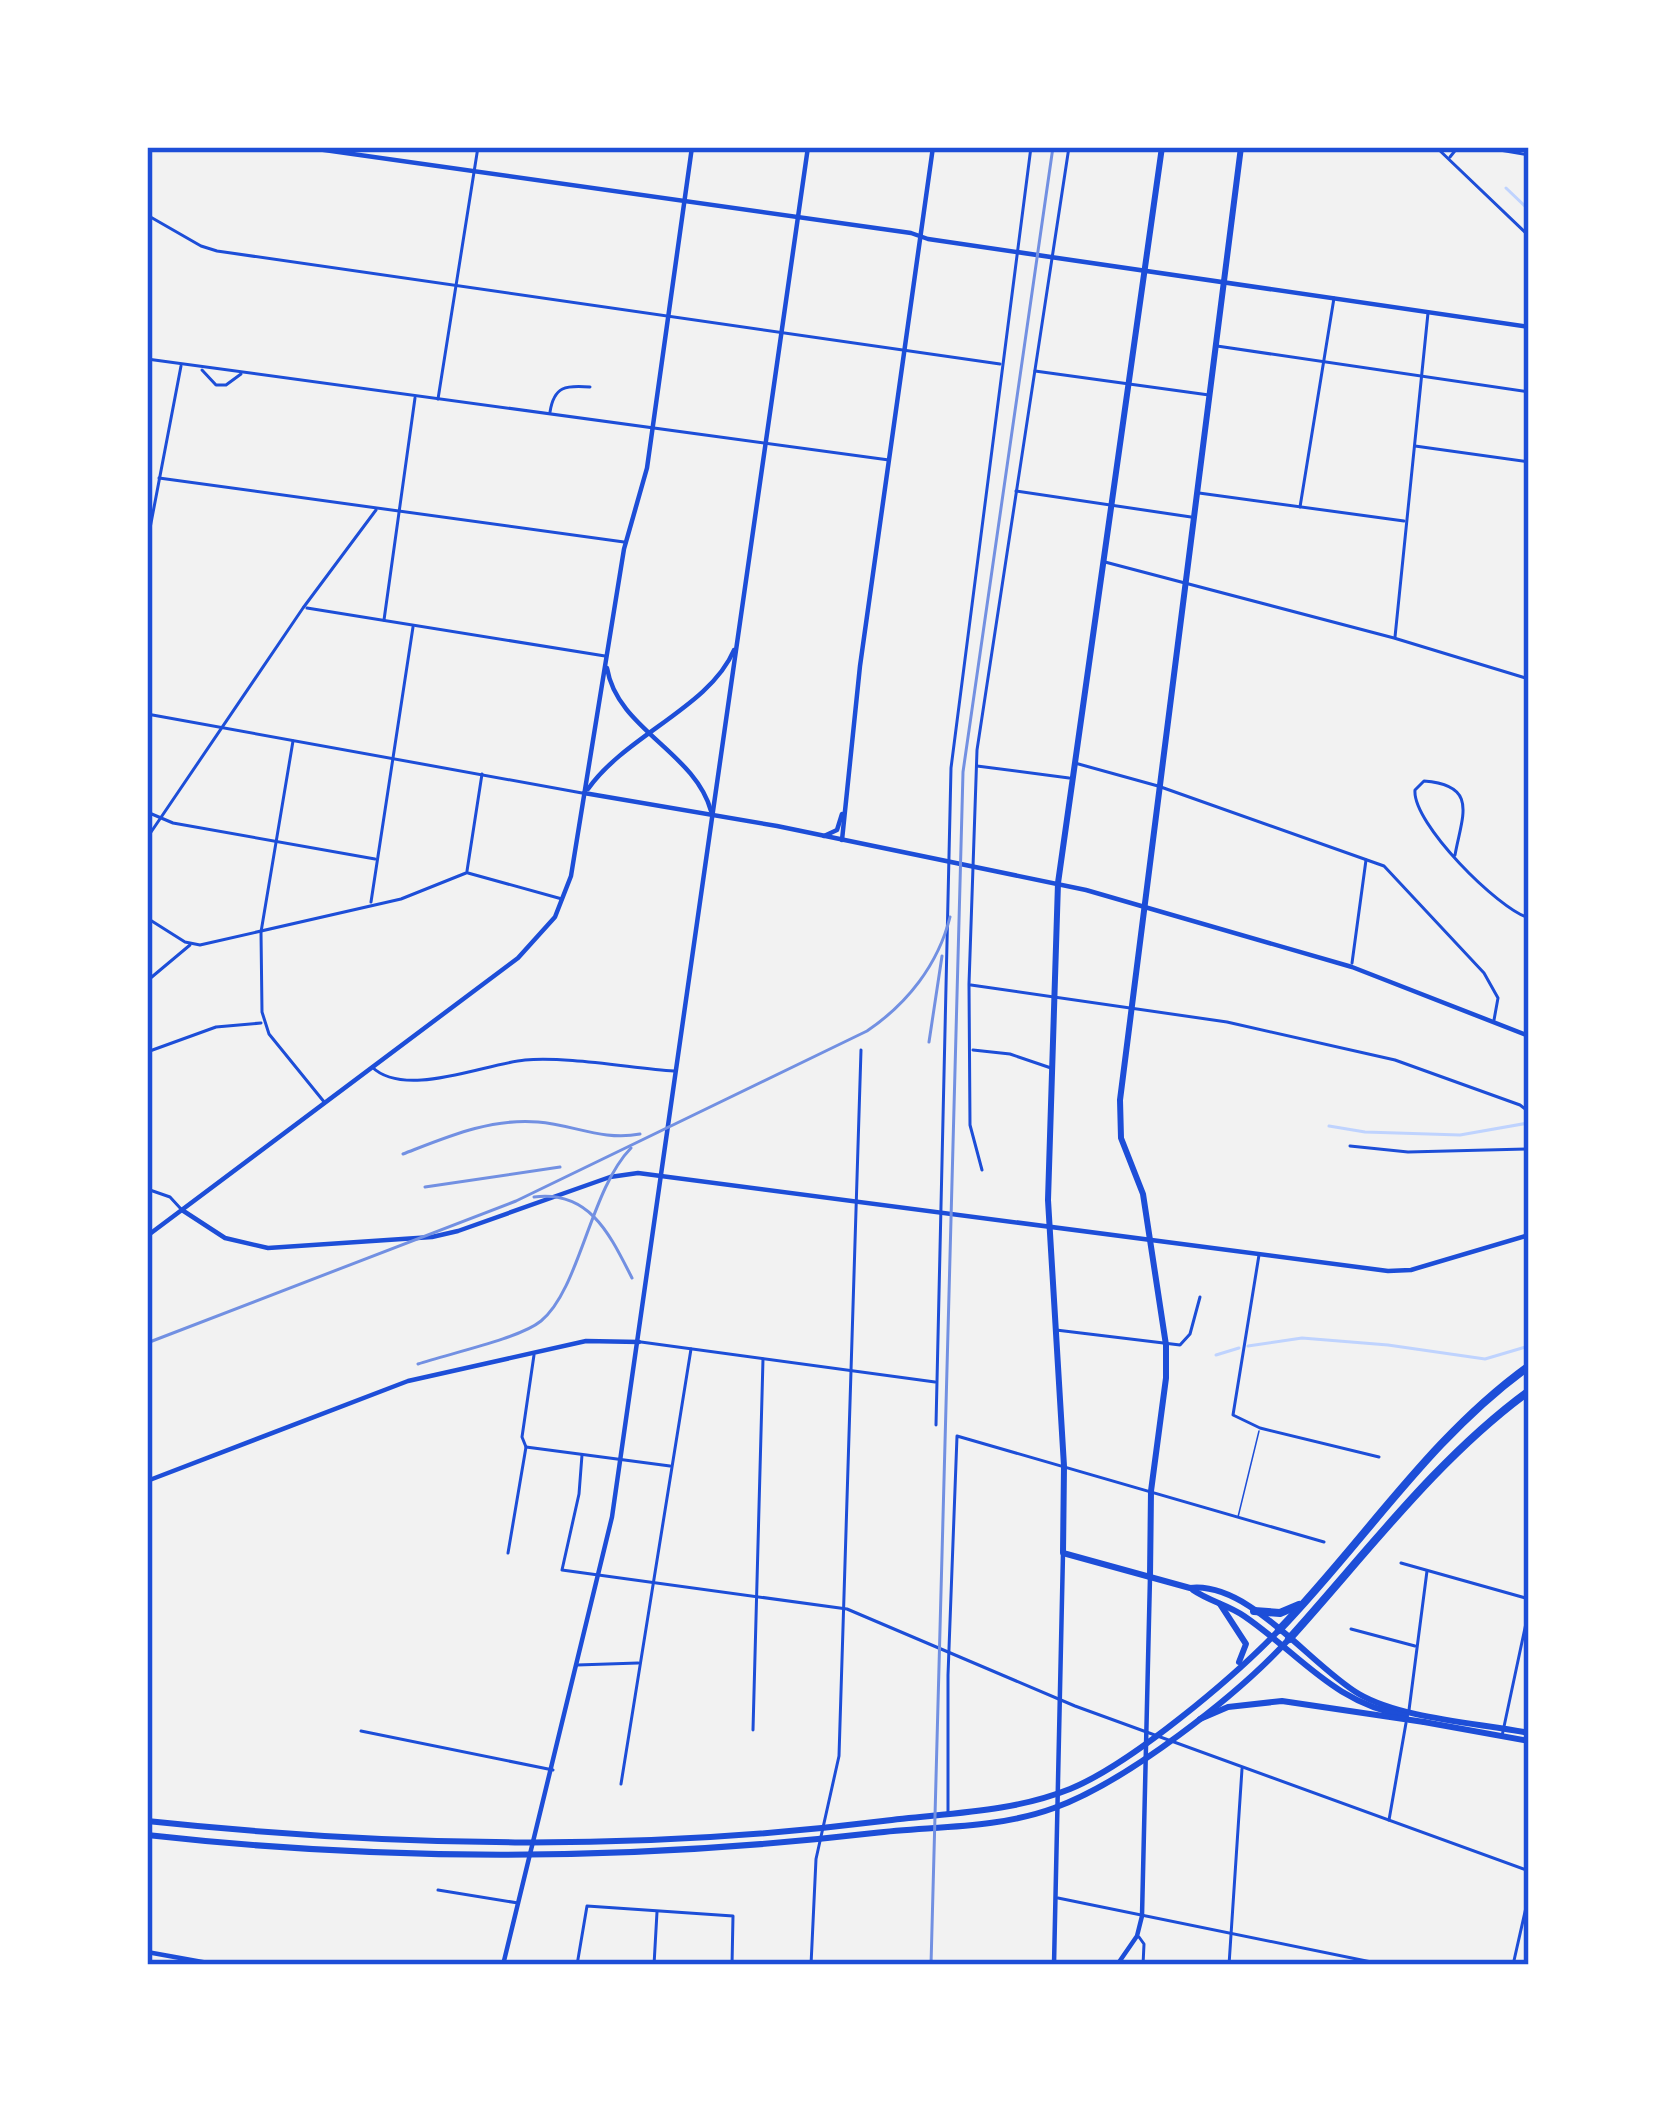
<svg xmlns="http://www.w3.org/2000/svg" width="1676" height="2112" viewBox="0 0 1676 2112" font-family="Cabin,sans-serif">
<style>
.lines{fill:none;stroke-linecap:round;stroke-linejoin:round}
.stream{stroke:#bfd3fe;stroke-width:3}
.service{stroke:#1d4ed8;stroke-width:1.5}
.minor{stroke:#1d4ed8;stroke-width:3}
.tertiary{stroke:#1d4ed8;stroke-width:4.5}
.secondary{stroke:#1d4ed8;stroke-width:4.5}
.primary{stroke:#1d4ed8;stroke-width:6}
.trunk{stroke:#1d4ed8;stroke-width:6}
.motorway{stroke:#1d4ed8;stroke-width:8}
.rail{stroke:#7290e2;stroke-width:3}
.neatline{fill:none;stroke:#1d4ed8;stroke-width:4.5}
</style>
<rect width="100%" height="100%" fill="#f2f2f2"/>
<g class="lines">
<g class="stream">
<path d="M1506,188L1529,210"/>
<path d="M1329,1126L1365,1132L1460,1135L1528,1123"/>
<path d="M1248,1346L1302,1338L1388,1345L1485,1359L1529,1346"/>
<path d="M1216,1355L1239,1348"/>
</g>
<path class="service" d="M1238,1517L1259,1431"/>
<g class="minor">
<path d="M1436,147L1529,236"/>
<path d="M1482,147L1529,155"/>
<path d="M1450,157L1458,147"/>
<path d="M147,215L201,246L217,251L1000,364"/>
<path d="M1217,346L1529,392"/>
<path d="M147,359L889,460"/>
<path d="M202,370L216,385H226L241,374"/>
<path d="M1035,371L1209,395"/>
<path d="M438,399L478,147"/>
<path d="M550,412C554,386 566,385 590,387"/>
<path d="M1415,446L1529,462"/>
<path d="M159,478L624,542"/>
<path d="M1016,491L1191,517"/>
<path d="M1199,493L1404,521"/>
<path d="M1300,507L1334,298"/>
<path d="M147,544L181,366"/>
<path d="M1105,562L1394,638L1529,679"/>
<path d="M307,608L605,656"/>
<path d="M384,620L415,398"/>
<path d="M1395,637L1428,313"/>
<path d="M147,714L582,793"/>
<path d="M293,741L261,932L262,1012L269,1034L325,1103"/>
<path d="M1075,763L1158,786L1384,866L1484,973L1498,998L1494,1020"/>
<path d="M977,766L1069,778"/>
<path d="M147,812L173,823L375,859"/>
<path d="M147,838L303,608L376,510"/>
<path d="M1455,855C1462,816 1479,785 1424,781L1415,790C1412,823 1498,909 1529,918"/>
<path d="M467,871L482,774"/>
<path d="M468,873L562,899"/>
<path d="M371,902L413,627"/>
<path d="M147,918L185,942L200,945L401,899L466,873"/>
<path d="M1352,963L1366,860"/>
<path d="M147,981L190,945"/>
<path d="M971,985L1227,1022L1395,1060L1520,1105L1529,1112"/>
<path d="M973,1050L1010,1054L1051,1068"/>
<path d="M147,1052L216,1027L261,1023"/>
<path d="M372,1067C405,1099 484,1064 525,1060C564,1056 632,1068 674,1071"/>
<path d="M1350,1146L1408,1152L1529,1149"/>
<path d="M982,1170L970,1125L969,984L977,750L1069,147"/>
<path d="M147,1189L170,1197L181,1209"/>
<path d="M1259,1255L1233,1415L1260,1428L1379,1457"/>
<path d="M1056,1330L1180,1345L1190,1334L1200,1297"/>
<path d="M641,1342L935,1382"/>
<path d="M936,1425L951,768L1031,147"/>
<path d="M526,1447L670,1466"/>
<path d="M582,1455L579,1494L562,1570L847,1609L1075,1706L1529,1871"/>
<path d="M508,1553L526,1447L522,1437L534,1355"/>
<path d="M1401,1563L1529,1599"/>
<path d="M1351,1629L1415,1646"/>
<path d="M577,1665L638,1663"/>
<path d="M1409,1710L1427,1571"/>
<path d="M753,1730L763,1359"/>
<path d="M361,1731L553,1770"/>
<path d="M1502,1736L1529,1609"/>
<path d="M621,1784L691,1349"/>
<path d="M948,1813V1675L957,1436L1324,1542"/>
<path d="M1389,1820L1406,1723"/>
<path d="M438,1890L518,1903"/>
<path d="M1058,1898L1386,1965"/>
<path d="M1139,1937L1144,1944L1143,1965"/>
<path d="M577,1965L587,1906L733,1916L732,1965"/>
<path d="M654,1965L657,1912"/>
<path d="M811,1965L816,1859L839,1756L861,1050"/>
<path d="M1229,1965L1242,1769"/>
<path d="M1513,1965L1529,1894"/>
</g>
<g class="tertiary">
<path d="M584,793L777,826L1086,890L1352,967L1529,1036"/>
<path d="M824,836L837,830L842,814"/>
<path d="M842,840L860,666L933,147"/>
<path d="M182,1210L225,1238L268,1248L432,1237L458,1231L610,1177L638,1173L1388,1271L1411,1270L1529,1235"/>
<path d="M147,1481L408,1381L586,1341L639,1342"/>
<path d="M147,1952L219,1965"/>
</g>
<g class="secondary">
<path d="M303,147L911,233L928,239L1529,327"/>
<path d="M607,668C617,729 695,752 711,811"/>
<path d="M588,789C626,735 710,707 734,650"/>
<path d="M147,1236L518,958L555,917L571,876L624,549L647,468L692,147"/>
<path d="M503,1965L612,1517L808,147"/>
<path d="M1054,1965L1063,1553"/>
<path d="M1117,1965L1137,1936L1142,1916L1150,1577"/>
</g>
<g class="primary">
<path d="M1162,147L1058,883L1048,1200L1064,1466L1063,1553L1190,1588C1249,1581 1311,1666 1359,1694C1402,1719 1479,1723 1529,1733"/>
<path d="M1150,1577L1151,1491L1166,1378V1345L1143,1194L1121,1138L1120,1100L1241,147"/>
<path d="M1193,1590C1209,1601 1228,1605 1244,1616C1301,1655 1333,1703 1406,1716"/>
<path d="M1424,1722L1529,1741"/>
</g>
<g class="trunk">
<path d="M1220,1604L1246,1644L1239,1662"/>
<path d="M1200,1719L1228,1707L1282,1701L1424,1722"/>
<path d="M147,1821C393,1847 637,1852 883,1821C946,1813 1010,1813 1070,1789C1131,1764 1233,1678 1279,1630"/>
<path d="M147,1835C389,1862 632,1861 874,1833C933,1826 997,1829 1054,1808C1126,1782 1237,1696 1289,1639"/>
</g>
<g class="motorway">
<path d="M1254,1611L1280,1613L1299,1605"/>
<path d="M1279,1630C1364,1542 1429,1438 1529,1366"/>
<path d="M1289,1639C1365,1555 1437,1458 1529,1391"/>
</g>
<g class="rail">
<path d="M929,1042L942,956"/>
<path d="M403,1154C447,1137 490,1118 538,1122C574,1125 603,1141 640,1134"/>
<path d="M425,1187L560,1167"/>
<path d="M534,1197C590,1190 610,1235 632,1278"/>
<path d="M147,1343L516,1201L867,1031C907,1004 938,965 950,917"/>
<path d="M418,1364C447,1354 519,1339 541,1321C580,1289 590,1190 631,1148"/>
<path d="M931,1965L963,772L1053,147"/>
</g>
</g>
<rect width="1676" height="2112" fill="none" stroke="#ffffff" stroke-width="300"/>
<rect x="150" y="150" width="1376" height="1812" class="neatline"/>
</svg>
